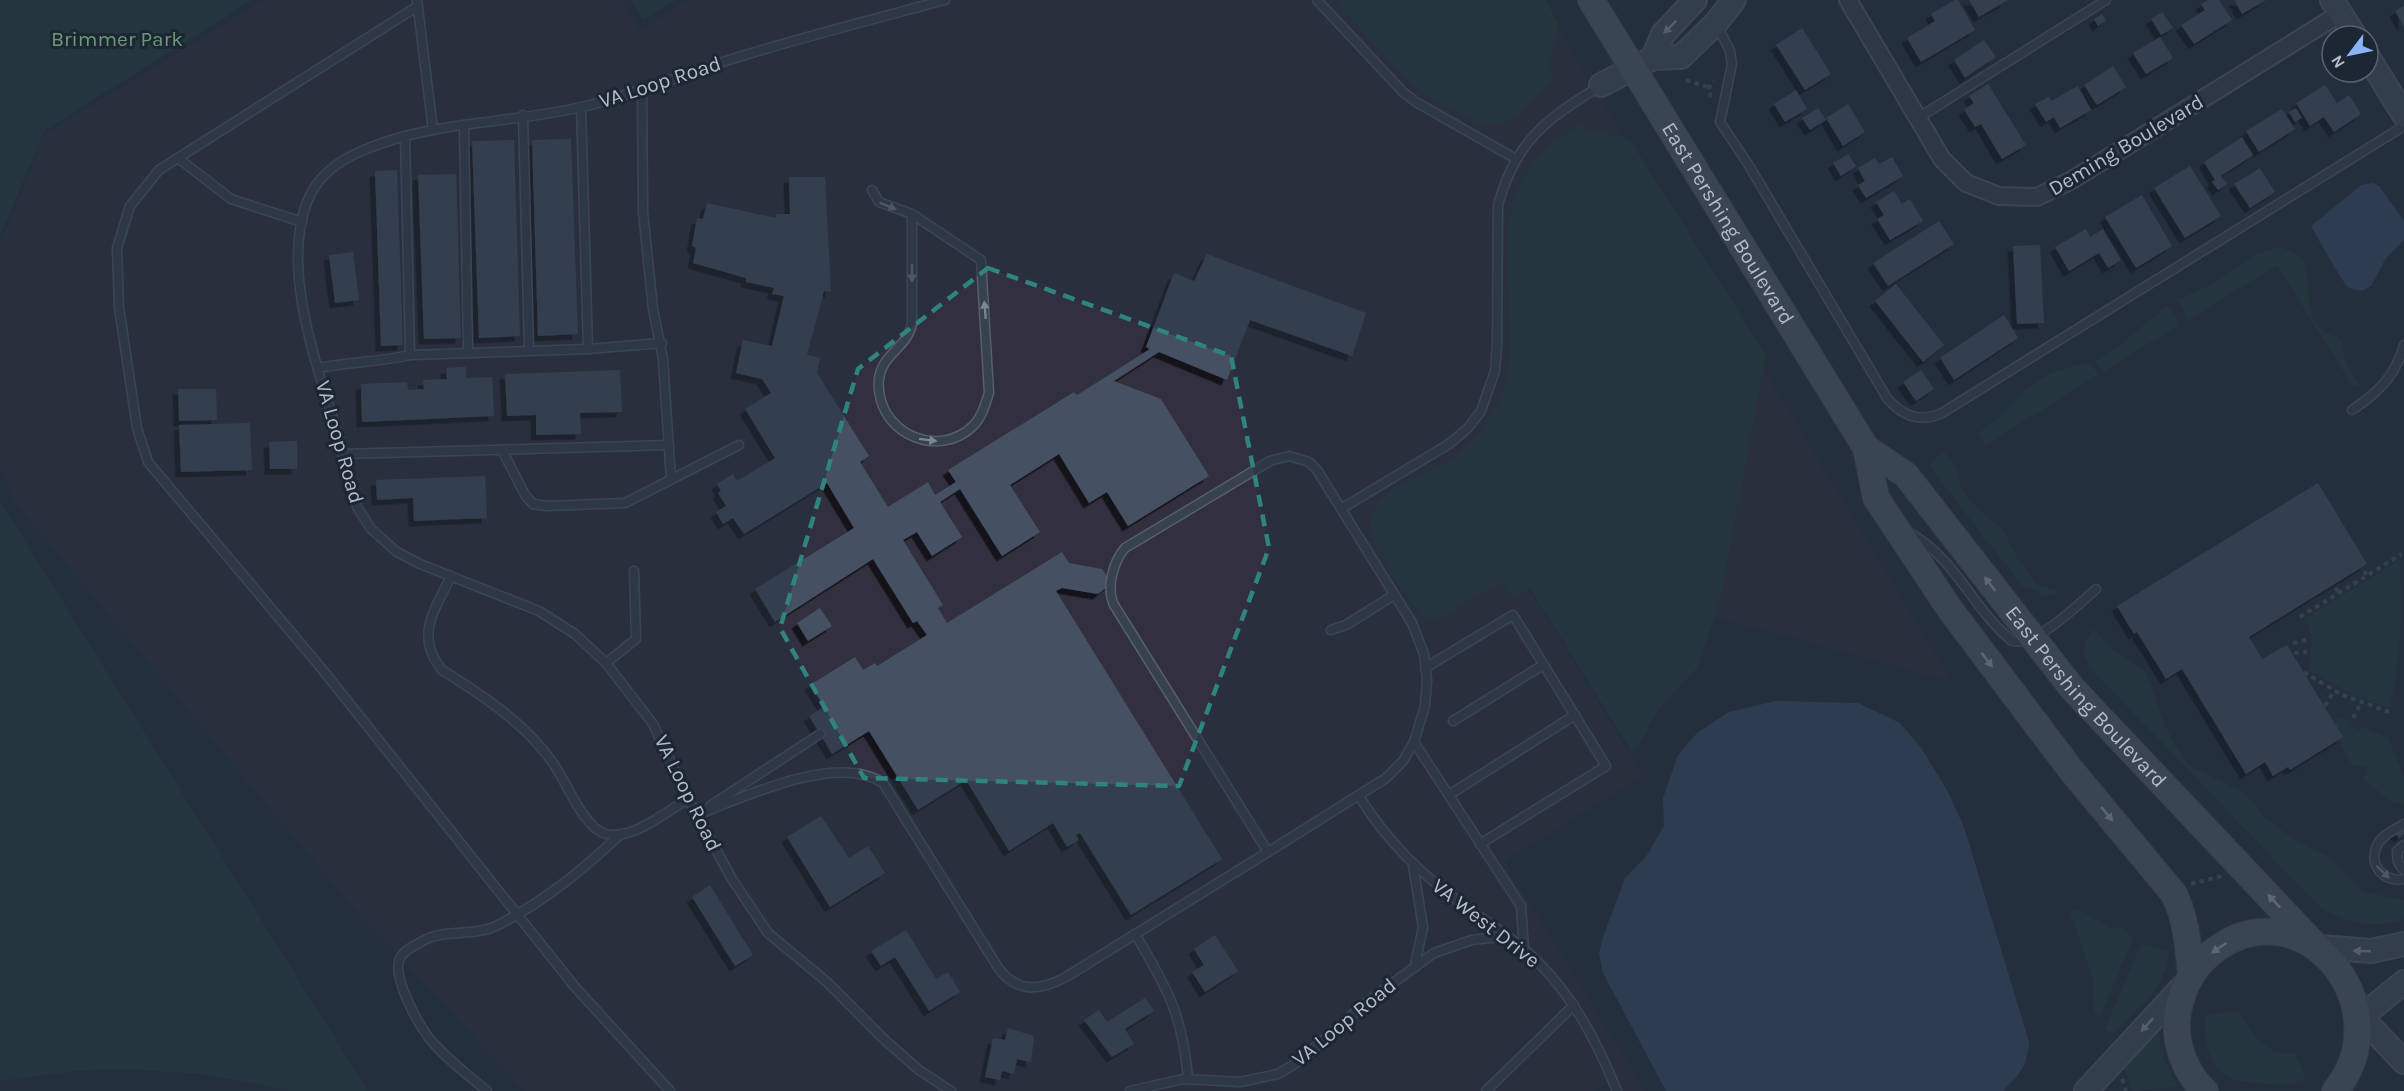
<svg xmlns="http://www.w3.org/2000/svg" width="2404" height="1091" viewBox="0 0 2404 1091" font-family="Karla,sans-serif">
<style>
.medical{fill:#32303f}
.green{fill:#263c3f}
.water{fill:#394c67}
.building{fill:#455162;filter:url(#shadow)}
.lines{fill:none;stroke-linecap:round;stroke-linejoin:round}
.lane-casing{stroke:#565f6c;stroke-width:11}
.street-casing{stroke:#565f6c;stroke-width:20}
.secondary-casing{stroke:#565f6c;stroke-width:26}
.primary-casing{stroke:#414a57;stroke-width:28}
.path{stroke:#44595c;stroke-width:4;stroke-dasharray:4.5 4.5;stroke-linecap:butt}
.lane{stroke:#38414e;stroke-width:8}
.street{stroke:#38414e;stroke-width:16}
.secondary{stroke:#465061;stroke-width:22}
.primary{stroke:#56606e;stroke-width:26}
.oneway{fill:#8e96a5}
.oneway2{fill:#7c8592}
.oneway3{fill:#a1aab7}
.marked{fill:none;stroke:#308480;stroke-width:4.5;stroke-dasharray:12 8;stroke-linejoin:round}
.labels{text-anchor:middle;dominant-baseline:central;stroke-width:6;stroke-linejoin:round;paint-order:stroke}
.park-label{font-size:21px;fill:#6b9a76;stroke:#1d2633}
.street-label{font-size:21px;fill:#b4bcc9;stroke:#1d2633}
</style>
<defs>
<filter id="shadow"><feDropShadow dx="-5.5" dy="5.5" stdDeviation="0" flood-color="#0009"/></filter>
</defs>
<rect width="100%" height="100%" fill="#242f3e"/>
<path class="medical" d="M264,0H621L640,30L688,0H1541L1951,681L1512,561L1643,776L1504,861L1645,1091H1623L1615,1078L1594,1091H525L350,904L15,502L0,469V245L45,134Z"/>
<g class="green">
<path d="M0,0H252L45,130L0,236Z"/>
<path d="M631,0H676L643,20Z"/>
<path d="M1334,0H1545L1558,22L1550,60L1545,64L1555,80L1503,125L1489,124L1486,127L1432,99L1402,75Z"/>
<path d="M1582,123L1588,132L1592,129L1630,140L1766,355L1719,604L1697,668L1657,711L1637,749L1632,752L1530,588L1513,597L1501,581L1440,618L1422,617C1407,595 1365,544 1371,518C1379,484 1429,476 1454,458C1477,441 1495,416 1504,389C1512,367 1511,345 1510,321C1509,224 1491,183 1582,123Z"/>
<path d="M2277,247C2326,256 2296,297 2318,326C2324,333 2335,335 2342,341L2345,360L2360,388L2352,385L2277,265L2188,320L2178,300L2210,285L2255,255Z"/>
<path d="M2167,306L2180,324L2103,372L2096,360L2120,345Z"/>
<path d="M2087,362L2091,364L2098,375L1985,445L1979,433C2000,419 2014,398 2034,383C2049,372 2070,368 2087,362Z"/>
<path d="M1944,452L1956,468L1961,486L1969,500L2004,531L2017,558L2036,584L2059,592L2042,598L2037,590L2022,586L1930,467V463Z"/>
<path d="M0,501L368,1091H294L203,1074L125,1069L74,1071L0,1081Z"/>
<path d="M2399,560C2404,611 2400,658 2390,708L2361,699L2309,671L2312,640L2306,618Z"/>
<path d="M2093,629L2114,651L2146,673L2166,728L2187,764L2246,794L2264,818L2300,843L2327,856L2363,892L2404,900V919C2374,930 2348,923 2321,908L2092,670C2081,654 2082,644 2093,629Z"/>
<path d="M2339,717L2352,722L2351,727L2360,730L2361,727L2388,737L2404,778V805L2392,801L2363,780L2368,766H2353C2343,751 2338,739 2335,721Z"/>
<path d="M2079,909L2109,928L2120,927L2133,938L2101,1015L2094,1013L2093,978L2070,912Z"/>
<path d="M2141,944L2168,952C2169,985 2134,1011 2113,1034L2105,1029Z"/>
<path d="M2231,1011L2240,1012L2256,1038L2276,1053H2295L2306,1078C2291,1086 2277,1086 2261,1083C2252,1082 2241,1082 2233,1079C2210,1071 2202,1036 2206,1015Z"/>
<path d="M2158,1032L2165,1062L2178,1087L2132,1091L2124,1068Z"/>
</g>
<g class="water">
<path d="M2372,183L2379,186L2404,221V240L2386,258L2371,286L2362,291C2357,290 2352,289 2348,287C2343,283 2317,237 2311,226L2361,185Z"/>
<path d="M1776,701L1858,703L1900,723L1922,749L1948,792L1964,827L2029,1042C2026,1068 2021,1073 2003,1091H1666L1603,973L1599,954L1603,937L1625,878L1646,857L1664,826L1663,798L1678,755L1697,733L1729,712Z"/>
</g>
<g class="building">
<path d="M1955,0H1958L1975,30L1921,62L1907,38L1935,21L1931,14Z"/>
<path d="M1969,0H2008L1979,17Z"/>
<path d="M2208,0H2219L2232,20L2194,44L2181,25L2205,10L2201,4Z"/>
<path d="M2234,0H2266L2242,14Z"/>
<path d="M2404,6V27L2395,11Z"/>
<path d="M2162,12L2173,28L2161,35L2151,19Z"/>
<path d="M2102,14L2106,20L2098,26L2094,19Z"/>
<path d="M1802,28L1831,74L1805,90L1776,45Z"/>
<path d="M2160,37L2173,58L2146,74L2133,53Z"/>
<path d="M1984,40L1996,57L1965,78L1954,60Z"/>
<path d="M2113,66L2126,87L2097,105L2084,85Z"/>
<path d="M1988,84L2026,145L2002,159L1981,124L1975,127L1964,110L1974,103L1969,96Z"/>
<path d="M2325,85L2337,103L2349,95L2361,114L2334,132L2324,117L2310,126L2296,103Z"/>
<path d="M2078,86L2091,110L2060,128L2054,117L2046,122L2035,104L2049,97L2051,101Z"/>
<path d="M1796,90L1807,109L1785,122L1774,104Z"/>
<path d="M1848,104L1865,132L1843,146L1826,118Z"/>
<path d="M1818,108L1826,120L1810,130L1802,118Z"/>
<path d="M2296,108L2302,118L2295,122L2289,112Z"/>
<path d="M2282,109L2295,129L2259,152L2246,131Z"/>
<path d="M2242,137L2253,155L2221,176L2227,184L2218,190L2212,182L2215,180L2204,162Z"/>
<path d="M571,139L578,334L538,336L532,140Z"/>
<path d="M514,140L520,336L479,338L472,141Z"/>
<path d="M1848,154L1856,166L1841,176L1833,163Z"/>
<path d="M1892,157L1903,176L1866,198L1858,185L1865,181L1858,168L1875,158L1879,164Z"/>
<path d="M2190,166L2221,216L2185,238L2154,188Z"/>
<path d="M2260,168L2275,192L2250,208L2234,184Z"/>
<path d="M397,170L403,345L381,346L375,171Z"/>
<path d="M456,174L461,338L424,339L418,175Z"/>
<path d="M789,177H825L831,292L824,291L807,355L820,358L817,373L869,456L860,462L888,507L928,482L935,495L956,482L948,470L1074,392L1077,395L1150,349L1146,347L1174,273L1194,281L1207,254L1366,313L1352,356L1250,320L1227,380L1159,352L1114,381L1161,399L1209,476L1128,526L1107,492L1089,503L1059,454L1010,485L1040,532L1002,556L960,489L940,502L962,537L932,556L917,532L903,540L943,605L938,608L947,623L1062,552L1069,563L1102,569L1112,583L1098,594L1062,588L1056,591L1222,859L1131,915L1080,833L1076,835L1079,840L1067,847L1053,823L1009,851L966,780L918,810L869,731L832,754L809,716L824,707L810,685L855,657L863,670L875,663L877,666L927,635L917,621L913,623L873,559L775,622L755,589L854,528L827,483L744,534L733,518L723,524L716,512L726,506L718,493L721,491L717,484L733,474L737,481L775,458L745,409L771,393L762,379L736,373L743,340L772,346L784,296L772,294L774,288L746,282V278L693,263L696,248L692,246L697,218L703,219L707,203L776,218V214H790Z"/>
<path d="M1894,191L1902,204L1910,199L1923,221L1890,240L1877,219L1884,215L1876,202Z"/>
<path d="M2142,195L2172,246L2136,268L2105,217Z"/>
<path d="M1939,221L1954,244L1888,286L1873,263Z"/>
<path d="M2086,229L2090,237L2103,229L2121,260L2108,268L2099,253L2069,271L2055,247Z"/>
<path d="M2040,245L2044,323L2017,324L2013,246Z"/>
<path d="M353,252L359,300L335,303L329,255Z"/>
<path d="M1896,284L1944,345L1923,362L1875,301Z"/>
<path d="M2004,315L2018,338L1954,380L1940,358Z"/>
<path d="M466,367V378L492,377L494,416L362,422L361,384L407,382L408,390L424,389L423,380L447,379L446,368Z"/>
<path d="M620,370L622,412L580,413L581,434L536,435V415L507,416L505,374Z"/>
<path d="M1921,370L1934,389L1916,401L1903,382Z"/>
<path d="M178,389H216L217,420L179,421Z"/>
<path d="M250,423L252,470L181,472L179,425Z"/>
<path d="M297,441V469H270L269,442Z"/>
<path d="M485,476L487,518L414,521L413,498L377,500L376,480Z"/>
<path d="M2318,483L2367,564L2249,637L2262,659L2287,645L2343,737L2290,770L2288,767L2273,776L2265,762L2246,774L2182,669L2166,679L2137,632L2134,634L2117,606Z"/>
<path d="M820,608L832,626L808,641L797,623Z"/>
<path d="M821,816L849,858L868,846L885,873L830,907L787,837Z"/>
<path d="M2404,822V834L2399,838L2393,829Z"/>
<path d="M710,885L753,955L735,966L692,897Z"/>
<path d="M906,930L936,979L948,972L960,992L929,1011L895,957L881,966L871,951Z"/>
<path d="M1215,935L1238,971L1205,992L1192,972L1204,965L1194,949Z"/>
<path d="M1145,998L1154,1011L1125,1029L1134,1044L1112,1057L1084,1020L1099,1010L1107,1022Z"/>
<path d="M1008,1028L1034,1036L1031,1062L1017,1059L1014,1074L1002,1071L1000,1080L985,1077L993,1038L1005,1040Z"/>
</g>
<g class="lines">
<defs>
<g id="lane">
<path d="M417,0L433,130"/>
<path d="M945,0C878,18 811,35 745,55C691,71 640,93 586,106C512,124 434,120 364,150C339,160 317,176 307,202C280,273 320,373 340,442C345,460 348,478 353,495L357,507L371,529L397,552L420,564L539,611L575,634L606,663L653,724L688,799L732,879L768,933L827,982L887,1042L919,1070L951,1091"/>
<path d="M1317,0L1403,92L1416,102L1516,159"/>
<path d="M418,6L159,170L130,206L117,248L119,307L137,428L148,462L322,669L575,987L670,1091"/>
<path d="M1716,23L1730,51L1732,64L1720,122L1748,164L1887,398C1902,416 1920,423 1942,413L2404,126"/>
<path d="M642,90L643,212L653,309L663,359L671,480"/>
<path d="M581,107L588,349"/>
<path d="M523,115L529,349"/>
<path d="M1918,118L2106,0"/>
<path d="M464,125L468,351"/>
<path d="M405,136L410,355"/>
<path d="M178,158L231,199L302,222"/>
<path d="M872,190L879,202L912,214L981,260L989,393C985,405 982,417 973,426C940,458 884,436 879,391C875,354 906,352 912,324V214"/>
<path d="M318,368C349,362 380,362 410,355L588,349L662,343"/>
<path d="M2352,410C2378,393 2396,375 2404,345"/>
<path d="M502,450L525,495L533,504L547,506L625,503L739,445"/>
<path d="M343,454L669,445"/>
<path d="M1289,456L1309,462L1317,470L1412,623L1424,654L1427,680L1425,706L1414,742L1403,761L1386,778L1268,852L1114,605C1106,588 1113,562 1125,548L1270,461Z"/>
<path d="M1341,509L1449,444L1468,428L1481,411L1495,371L1497,344L1498,205C1515,143 1546,118 1599,87"/>
<path d="M1910,533C1957,560 1972,608 2012,641C2035,647 2078,605 2096,589"/>
<path d="M451,576C435,610 414,636 442,670C482,695 525,723 553,763C566,781 584,829 606,834C632,841 667,811 688,799"/>
<path d="M1331,630L1346,625L1394,595"/>
<path d="M606,663L636,639L634,571"/>
<path d="M1425,668L1513,615L1606,766L1480,844"/>
<path d="M1453,721L1543,665"/>
<path d="M1414,742L1521,906L1524,950"/>
<path d="M1449,795L1575,715"/>
<path d="M1359,796C1388,843 1421,874 1466,907C1489,924 1515,939 1535,959C1574,997 1597,1042 1617,1091"/>
<path d="M710,806L820,734"/>
<path d="M697,815C744,797 837,752 883,783L999,969C1018,993 1040,991 1066,977L1268,852"/>
<path d="M2404,824C2394,830 2380,836 2376,848C2369,867 2386,883 2404,879"/>
<path d="M2404,845L2397,851C2397,859 2397,864 2404,870"/>
<path d="M1413,865L1423,927L1415,965"/>
<path d="M1135,934C1167,987 1183,1016 1188,1079"/>
<path d="M487,1091C468,1075 445,1058 429,1038C418,1024 388,971 402,955C406,950 415,945 421,942C443,928 473,937 496,926C544,902 582,870 621,834"/>
<path d="M1130,1091L1183,1079L1240,1082L1278,1074L1298,1062L1367,1002L1434,953L1472,940L1507,936"/>
<path d="M1486,1091L1574,1005"/>
</g>
<path id="street" d="M1848,0L1942,159L1966,183L1999,196L2037,197L2072,180L2341,13"/>
<g id="secondary">
<path d="M2332,0L2355,36"/>
<path d="M2368,57L2404,115"/>
<path d="M1653,58L1663,34L1695,0"/>
<path d="M1601,85L1653,58L1681,57L1716,23L1734,0"/>
<path d="M2320,947L2371,951L2404,944"/>
<path d="M2362,1016L2404,982"/>
<path d="M2362,1018L2404,1062"/>
<path d="M2086,1091L2187,982"/>
</g>
<g id="primary">
<path id="s1" d="M1591,0L1866,448L1876,498L1949,608L2071,770L2174,894C2187,921 2188,946 2191,975"/>
<path id="s2" d="M1866,448L1906,475L2072,688L2314,944"/>
<path d="M2205,1091C2184,1072 2173,1040 2178,1012C2182,989 2192,969 2210,954C2300,880 2404,1006 2335,1091"/>
</g>
</defs>
<use href="#lane" class="lane-casing"/>
<use href="#street" class="street-casing"/>
<use href="#secondary" class="secondary-casing"/>
<use href="#primary" class="primary-casing"/>
<g class="path">
<path d="M1686,80L1708,87"/>
<path d="M1711,97L1708,89L1714,81"/>
<path d="M2354,556L2367,575"/>
<path d="M2326,573L2339,593"/>
<path d="M2300,617L2402,554"/>
<path d="M2293,643L2306,640"/>
<path d="M2294,653L2307,652"/>
<path d="M2304,672L2340,694L2392,713"/>
<path d="M2325,706L2334,691"/>
<path d="M2353,718L2361,703"/>
<path d="M2191,884L2222,876"/>
<path d="M2122,1079L2126,1091"/>
</g>
<use href="#lane" class="lane"/>
<use href="#street" class="street"/>
<use href="#secondary" class="secondary"/>
<use href="#primary" class="primary"/>
</g>
<defs><path id="oneway-solid" d="M-6-.8H1V-3.2L6.5 0L1 3.2V.8H-6Z" transform="scale(1.5)"/></defs>
<g class="oneway">
<use href="#oneway-solid" transform="translate(1670 27) rotate(135)"/>
<use href="#oneway-solid" transform="translate(2362 951) rotate(-178)"/>
<use href="#oneway-solid" transform="translate(2147 1025) rotate(131)"/>
</g>
<g class="oneway2">
<use href="#oneway-solid" transform="translate(888 206) rotate(22)"/>
<use href="#oneway-solid" transform="translate(912 273) rotate(90)"/>
<use href="#oneway-solid" transform="translate(985 310) rotate(-95)"/>
<use href="#oneway-solid" transform="translate(928 440) rotate(7)"/>
<use href="#oneway-solid" transform="translate(2383 872) rotate(44)"/>
</g>
<g class="oneway3">
<use href="#oneway-solid" transform="translate(1990 584) rotate(-128)"/>
<use href="#oneway-solid" transform="translate(1987 660) rotate(53)"/>
<use href="#oneway-solid" transform="translate(2107 814) rotate(51)"/>
<use href="#oneway-solid" transform="translate(2274 901) rotate(-133)"/>
<use href="#oneway-solid" transform="translate(2219 948) rotate(146)"/>
</g>
<path d="M0 0H2404V1091H0ZM988,268L1231,356L1269,548L1179,786L864,778L780,628L858,369Z" fill="#242f3e" fill-opacity=".55" fill-rule="evenodd"/>
<path class="marked" d="M988,268L1231,356L1269,548L1179,786L864,778L780,628L858,369Z"/>
<g class="labels">
<g class="park-label">
<text x="117" y="39">Brimmer Park</text>
</g>
<g class="street-label">
<text transform="translate(660 82) rotate(-18)">VA Loop Road</text>
<text transform="translate(2126 145) rotate(-31)">Deming Boulevard</text>
<text stroke="none"><textPath href="#s1" startOffset="262">East Pershing Boulevard</textPath></text>
<text transform="translate(340 442) rotate(74)">VA Loop Road</text>
<text stroke="none"><textPath href="#s2" startOffset="334">East Pershing Boulevard</textPath></text>
<text transform="translate(688 793) rotate(64)">VA Loop Road</text>
<text transform="translate(1486 923) rotate(38)">VA West Drive</text>
<text transform="translate(1344 1022) rotate(-39)">VA Loop Road</text>
</g>
</g>
<g transform="translate(2350 54) rotate(238)"><circle r="28" fill="#1d2633" stroke="#59626f" stroke-width="1.5"/>
<path d="M0-4.5L10 22L0 15L-10 22Z" fill="#8ab4f8"/>
<text y="-9" font-size="16" font-weight="bold" text-anchor="middle" fill="#b4bcc9">N</text>
</g>
</svg>
